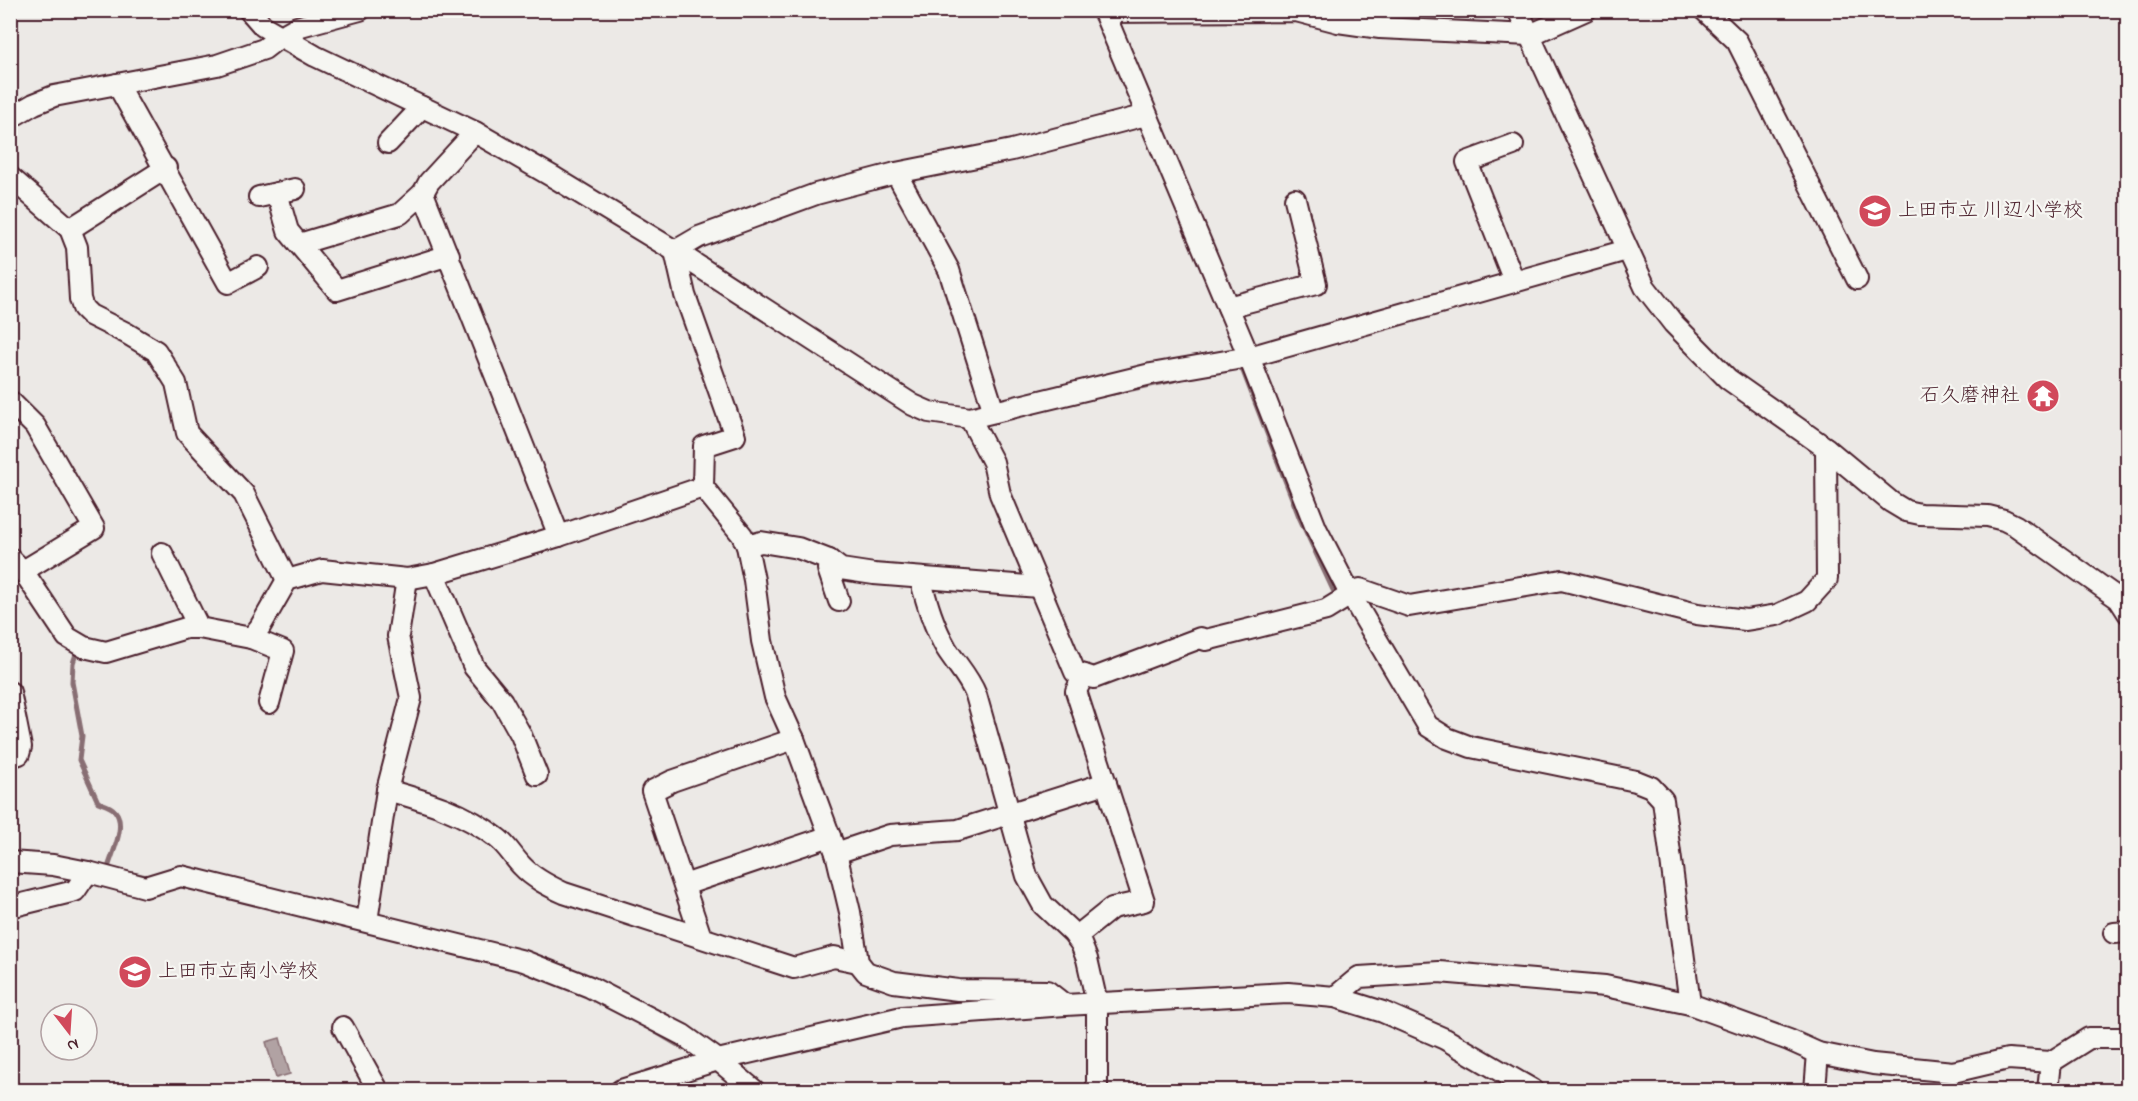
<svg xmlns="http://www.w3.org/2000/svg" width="2138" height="1101" viewBox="0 0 2138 1101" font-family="'Indie Flower','Klee One',sans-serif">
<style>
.water{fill:#b1a2a3;stroke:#886e73;stroke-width:1.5}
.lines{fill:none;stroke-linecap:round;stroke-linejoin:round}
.stream{stroke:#886e73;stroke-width:5}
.minor-casing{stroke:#4a1f2b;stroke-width:24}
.minor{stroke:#f6f6f2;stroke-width:20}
.labels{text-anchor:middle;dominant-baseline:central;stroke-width:4.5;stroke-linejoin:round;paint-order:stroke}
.poi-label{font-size:20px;fill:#4a1f2b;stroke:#f6f6f2;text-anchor:start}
</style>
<rect width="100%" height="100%" fill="#ece9e6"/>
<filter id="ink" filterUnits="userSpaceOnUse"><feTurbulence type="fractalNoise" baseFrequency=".0167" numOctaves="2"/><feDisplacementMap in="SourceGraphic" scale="12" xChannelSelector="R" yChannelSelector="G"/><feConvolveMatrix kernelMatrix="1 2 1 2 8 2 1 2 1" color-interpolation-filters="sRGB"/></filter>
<g filter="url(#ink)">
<path class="water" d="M280,1038L290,1074L276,1078L266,1042Z"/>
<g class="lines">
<g class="stream">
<path d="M235,10L245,20"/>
<path d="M284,50L301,59"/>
<path d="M1236,366L1243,371L1300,519L1333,590"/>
<path d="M1113,393L1174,380"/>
<path d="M73,648L76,654L73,663L72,682L82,736L79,760L98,802C103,804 112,806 115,811C127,825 112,853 108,868"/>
<path d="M128,873L151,878"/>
<path d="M651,1029L685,1049"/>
</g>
<defs>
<g id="minor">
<path d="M249,10L263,26L315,56L475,132L555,178L675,251L913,405L929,412L970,418L1151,374L1249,357L1627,250"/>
<path d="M1103,10L1249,357L1316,528L1350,594L1428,726L1447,738L1471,747L1636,781L1651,787L1663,800L1690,1004"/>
<path d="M1518,10L1645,287L1673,323L1728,379L1826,448L1891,502L1906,511L1920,514L1988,516L2004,520L2016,526L2119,599L2128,613"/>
<path d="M1704,10L1737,41L1857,279"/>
<path d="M1103,12L1296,11L1338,22L1380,28L1530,35L1586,10"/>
<path d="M117,84L228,283L258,267"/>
<path d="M10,118L34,104L54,96L217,65L264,49L281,36L297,27L360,10"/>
<path d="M388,143L422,107"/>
<path d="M1513,145L1467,162L1514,281"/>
<path d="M896,173L949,270L994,412"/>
<path d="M10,177L70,229L77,247L80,299L83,308L90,315L126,333L156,351L176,383L187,433L244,494L287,580"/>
<path d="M277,193L288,231L337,290L449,255"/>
<path d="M423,193L559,536"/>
<path d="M259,197L295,189"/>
<path d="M70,229L166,168"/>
<path d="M299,244L400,214L423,193L429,182L475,132"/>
<path d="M675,251L699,237L816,194L896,173L1012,150L1146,115"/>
<path d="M1228,307L1316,284L1295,199"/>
<path d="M10,401L35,426L94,528L23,571"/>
<path d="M970,418L993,462L1000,494L1075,672L1094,678L1200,638L1206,640L1326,610L1360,589L1409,606L1562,580L1697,614L1746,620L1777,615L1807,601L1827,579L1826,448"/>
<path d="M703,487L742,535L747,546L754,580L762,641L775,697L794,739L836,853L850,912L858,962L866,972L894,982L958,990L1047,991L1065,1005"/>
<path d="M747,546L761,542L798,548L829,560L841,569L874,574L1039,587"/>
<path d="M162,553L199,628"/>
<path d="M10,558L23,571L67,637L84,647L106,652L186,628H199L251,638L260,627L287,580L322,570L407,579L434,574L559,536L703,487L704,446L735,436L685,295L675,251"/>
<path d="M829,560L828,569L839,601"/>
<path d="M434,574L474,667L502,701L521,735L537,775"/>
<path d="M920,578C927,603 933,625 946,648C956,664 969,677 976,695L1027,876L1043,905L1073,933L1081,944L1087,959L1097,1003V1090"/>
<path d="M251,638L283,651L269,703"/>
<path d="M10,692L21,747L19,754L10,757"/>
<path d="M387,790C426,801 464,812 497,838C507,845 513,857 522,866C533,878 549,886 564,893L794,968L834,957L858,962"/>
<path d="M836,853L890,835L958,830L1106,783"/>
<path d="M10,862L53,865L88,872L145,887L181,876L524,961L590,987L683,1035L718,1060L754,1090"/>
<path d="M684,885L830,836"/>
<path d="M10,907L75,891L88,872"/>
<path d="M367,921L387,790L411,698L398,636L407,579"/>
<path d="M2114,933L2128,932"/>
<path d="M701,937L652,791L672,781L794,739"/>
<path d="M1076,937L1112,908L1144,901L1076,691L1084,675"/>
<path d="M1335,997L1359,977L1439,972L1605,986L1690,1004L1789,1040L1818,1053L1873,1064L1953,1072L2008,1059L2051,1062L2089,1038H2128"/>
<path d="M343,1027L378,1090"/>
<path d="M621,1090L718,1060L902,1017L1065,1005L1288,993L1335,997L1383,1012L1445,1039L1533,1090"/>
<path d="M1815,1090L1818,1053"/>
<path d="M2048,1090L2051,1062"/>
</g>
</defs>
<use href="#minor" class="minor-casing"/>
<use href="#minor" class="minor"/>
</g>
</g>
<defs>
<symbol id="school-disc" viewBox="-11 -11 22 22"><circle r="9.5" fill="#d1495b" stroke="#f6f6f2"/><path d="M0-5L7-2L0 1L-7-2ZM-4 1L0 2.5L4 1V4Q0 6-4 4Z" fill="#fff"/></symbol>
<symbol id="temple-disc" viewBox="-11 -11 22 22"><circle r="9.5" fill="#d1495b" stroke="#f6f6f2"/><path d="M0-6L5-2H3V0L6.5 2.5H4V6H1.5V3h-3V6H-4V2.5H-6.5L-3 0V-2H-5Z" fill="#fff"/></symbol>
</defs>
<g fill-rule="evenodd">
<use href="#school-disc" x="1856" y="192" width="38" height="38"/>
<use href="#temple-disc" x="2024" y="377" width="38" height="38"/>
<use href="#school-disc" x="116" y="953" width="38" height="38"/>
</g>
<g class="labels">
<g class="poi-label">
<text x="1898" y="211">上田市立 川辺小学校</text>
<text x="2020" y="396" text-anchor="end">石久磨神社</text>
<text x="158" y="972">上田市立南小学校</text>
</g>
</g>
<rect width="2138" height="1101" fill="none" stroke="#f6f6f2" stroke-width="36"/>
<rect x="18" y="18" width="2102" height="1065" fill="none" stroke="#4a1f2b" stroke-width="2" filter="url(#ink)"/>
<g transform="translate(69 1032) rotate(163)"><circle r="28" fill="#f6f6f2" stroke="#b1a0a2" stroke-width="1.5"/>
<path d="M0-4.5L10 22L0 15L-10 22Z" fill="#d1495b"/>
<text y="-9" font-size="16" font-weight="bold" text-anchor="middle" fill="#4a1f2b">N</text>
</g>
</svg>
